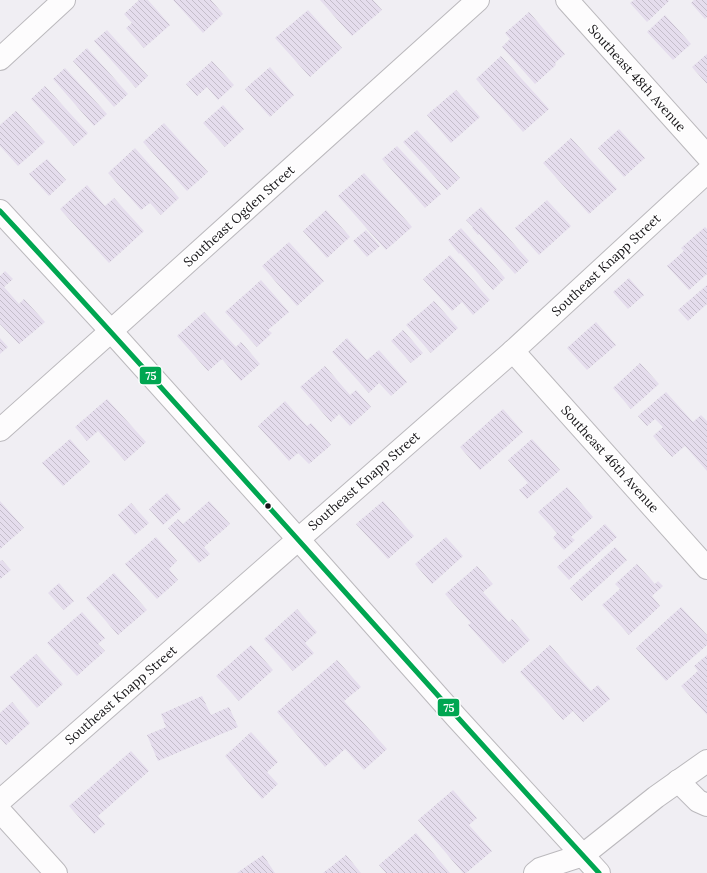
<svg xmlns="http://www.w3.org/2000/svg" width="707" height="873" viewBox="0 0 707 873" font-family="Lora,serif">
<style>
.building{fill:url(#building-back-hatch)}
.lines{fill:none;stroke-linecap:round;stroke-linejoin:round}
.minor-casing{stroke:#bbb9bd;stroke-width:24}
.minor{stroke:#fdfcfd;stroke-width:22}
.bus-1-casing{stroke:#fff;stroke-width:8}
.bus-1{stroke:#00a651;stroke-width:5}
.bus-dot{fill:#171518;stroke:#fff;stroke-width:1.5}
.labels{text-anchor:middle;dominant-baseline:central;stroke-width:3;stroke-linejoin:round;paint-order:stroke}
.street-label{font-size:13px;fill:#171518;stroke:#fff}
.line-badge{stroke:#fff;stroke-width:1.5}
.badge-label{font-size:11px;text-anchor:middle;font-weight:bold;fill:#fff}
</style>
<defs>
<pattern id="building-back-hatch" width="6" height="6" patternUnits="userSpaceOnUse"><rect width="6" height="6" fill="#e5dded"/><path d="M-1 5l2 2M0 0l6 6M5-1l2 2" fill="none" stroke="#c4bdca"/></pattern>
</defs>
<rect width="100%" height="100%" fill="#f0eef3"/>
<g class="building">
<path d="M139,0H148L170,25L144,48L126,28L132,23L124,14Z"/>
<path d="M173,0H211L223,14L203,33Z"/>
<path d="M320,0H373L382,10L352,36Z"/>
<path d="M634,0H668L669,1L647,22L630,3Z"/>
<path d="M694,0H707V17L705,19L691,3Z"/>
<path d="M308,10L342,48L310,77L275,38Z"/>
<path d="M529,12L565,54L555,63L556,65L535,84L502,47L510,39L505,33Z"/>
<path d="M665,15L691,44L673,60L647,32Z"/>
<path d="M107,30L148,76L136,88L94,41Z"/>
<path d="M87,48L128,94L114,107L73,61Z"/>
<path d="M707,54V84L692,67Z"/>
<path d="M501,56L549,109L523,132L476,79Z"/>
<path d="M212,61L234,85L218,100L207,87L197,96L186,84Z"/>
<path d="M270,67L294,95L270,117L245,89Z"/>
<path d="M65,68L107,114L94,126L53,79Z"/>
<path d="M45,86L88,133L74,146L31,99Z"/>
<path d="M456,90L480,117L451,143L427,115Z"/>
<path d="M223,105L244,129L225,147L203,123Z"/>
<path d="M16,111L45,142L18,166L0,146V125Z"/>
<path d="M164,123L208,172L187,191L143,142Z"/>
<path d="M619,129L645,158L624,177L598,148Z"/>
<path d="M417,130L460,178L447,190L403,142Z"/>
<path d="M571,138L617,189L589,214L543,163Z"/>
<path d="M397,146L441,194L425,208L382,159Z"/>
<path d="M135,148L179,198L161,215L150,203L141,210L108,173Z"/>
<path d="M47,159L66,180L49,196L29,174Z"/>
<path d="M364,173L412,227L386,250L338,196Z"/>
<path d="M87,185L105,206L114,198L144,231L109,263L60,209Z"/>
<path d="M547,200L571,226L539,255L515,228Z"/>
<path d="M481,207L529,261L515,274L479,234L478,235L472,228L473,227L466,220Z"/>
<path d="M326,210L350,237L327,258L303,231Z"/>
<path d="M705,227L707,229V274L689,290L667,266L684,251L681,248Z"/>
<path d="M461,228L505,278L493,290L460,253L459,254L448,240Z"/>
<path d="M366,230L380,246L367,257L353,241Z"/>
<path d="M289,242L324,281L297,306L262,266Z"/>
<path d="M450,255L490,300L473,315L462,302L452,311L423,279Z"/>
<path d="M5,271L13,279L4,287L19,304L24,299L45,322L19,344L0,324V276Z"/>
<path d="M629,278L644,295L628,309L613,292Z"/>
<path d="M261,280L289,312L268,330L272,333L257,347L225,312Z"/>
<path d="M707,285V304L688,321L678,310Z"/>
<path d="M434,301L458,328L431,353L406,325Z"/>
<path d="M204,312L236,347L241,342L260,364L241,381L222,359L208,371L177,336Z"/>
<path d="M596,322L616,345L587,370L567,348Z"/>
<path d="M403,330L423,353L411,363L391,341Z"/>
<path d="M0,338L8,347L0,354Z"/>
<path d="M347,338L367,360L379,350L407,382L391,396L379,383L369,393L332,352Z"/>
<path d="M640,363L659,384L631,409L613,388Z"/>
<path d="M325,366L350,395L356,390L371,407L350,426L339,414L331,422L300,387Z"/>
<path d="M666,392L693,422L701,415L707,421V471L685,446L672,457L653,436L663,427L655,419L647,426L638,416Z"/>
<path d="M107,399L146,442L125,461L98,431L87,441L75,427Z"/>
<path d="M285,401L307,426L311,423L331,445L309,464L298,453L289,461L258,426Z"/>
<path d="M503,409L523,432L480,470L460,447Z"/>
<path d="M70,439L90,462L63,486L42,463Z"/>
<path d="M532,439L560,470L527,499L519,490L528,483L508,460Z"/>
<path d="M567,487L593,517L571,537L575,540L564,550L553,538L557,533L538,512Z"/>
<path d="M167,493L181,509L163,525L149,509Z"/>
<path d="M0,501L24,528L0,549Z"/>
<path d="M209,501L230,524L204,547L210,554L199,563L168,528L178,519L183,524Z"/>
<path d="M383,501L414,536L388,559L356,524Z"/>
<path d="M131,503L149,523L135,535L118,515Z"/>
<path d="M605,524L617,537L569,580L557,567Z"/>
<path d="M156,537L177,561L169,569L178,580L157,599L125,564Z"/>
<path d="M446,537L463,556L432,584L415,564Z"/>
<path d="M615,547L627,560L582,601L570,588Z"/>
<path d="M2,560L11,570L0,579V561Z"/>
<path d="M637,564L655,584L658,581L663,586L652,596L660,606L629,635L602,605L620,589L615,584Z"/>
<path d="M477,566L493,584L483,592L509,622L512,619L530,640L503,664L468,625L471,623L445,594Z"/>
<path d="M114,573L147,610L118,635L86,598Z"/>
<path d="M59,583L74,601L64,610L48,593Z"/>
<path d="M681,607L707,635V645L666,681L636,648Z"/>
<path d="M297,609L317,632L305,643L314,653L293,671L264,639Z"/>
<path d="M82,612L105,638L98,644L105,651L77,676L47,643Z"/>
<path d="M251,645L273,670L239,701L216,676Z"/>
<path d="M550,645L591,691L598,685L610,699L583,722L573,711L563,720L520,672Z"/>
<path d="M36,654L63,684L37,708L10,677Z"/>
<path d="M707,655V715L681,686L698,671L694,666Z"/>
<path d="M337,660L361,687L344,701L387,749L364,770L345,749L325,767L277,712Z"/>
<path d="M202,696L211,715L229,707L238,727L158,761L147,735L166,727L161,714Z"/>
<path d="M12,702L30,723L6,745L0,738V713Z"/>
<path d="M251,732L278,762L267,772L278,784L262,799L225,756Z"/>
<path d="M131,751L149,771L98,816L105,824L94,834L69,806Z"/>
<path d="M453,790L477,818L469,825L492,851L466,873H463L418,820Z"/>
<path d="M416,833L450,873H386L379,865Z"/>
<path d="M263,855L275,873H237Z"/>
<path d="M346,855L361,873H323Z"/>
</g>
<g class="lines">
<defs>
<g id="minor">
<path d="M567,0L707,156"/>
<path d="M0,59L64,0"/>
<path d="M0,211L111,331L298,539L456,717L599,873"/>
<path d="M513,351L707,568"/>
<path d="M0,430L111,331L478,0"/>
<path d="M678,781L698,801L707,805"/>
<path d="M0,801L513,351L707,172"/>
<path d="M0,811L56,873"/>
<path d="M535,873L540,869L583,855L656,797L707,761"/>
</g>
</defs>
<use href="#minor" class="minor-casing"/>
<use href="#minor" class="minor"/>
<defs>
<path id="bus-1" d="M0,211C202,429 398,654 599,873"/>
</defs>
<use href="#bus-1" class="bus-1-casing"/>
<use href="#bus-1" class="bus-1"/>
</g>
<circle class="bus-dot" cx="268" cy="506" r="3.5"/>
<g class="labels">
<g class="street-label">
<text transform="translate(637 78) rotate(48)">Southeast 48th Avenue</text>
<text transform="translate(239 216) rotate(-42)">Southeast Ogden Street</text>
<text transform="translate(606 265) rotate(-43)">Southeast Knapp Street</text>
<text transform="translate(610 459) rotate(48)">Southeast 46th Avenue</text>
<text transform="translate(364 481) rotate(-41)">Southeast Knapp Street</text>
<text transform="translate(121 695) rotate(-41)">Southeast Knapp Street</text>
</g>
</g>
<g class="line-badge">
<rect x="139" y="366" width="23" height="19" rx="4" fill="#00a651"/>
<rect x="437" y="698" width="23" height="19" rx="4" fill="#00a651"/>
</g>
<g class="badge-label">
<text x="151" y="380">75</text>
<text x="449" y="712">75</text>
</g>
</svg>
